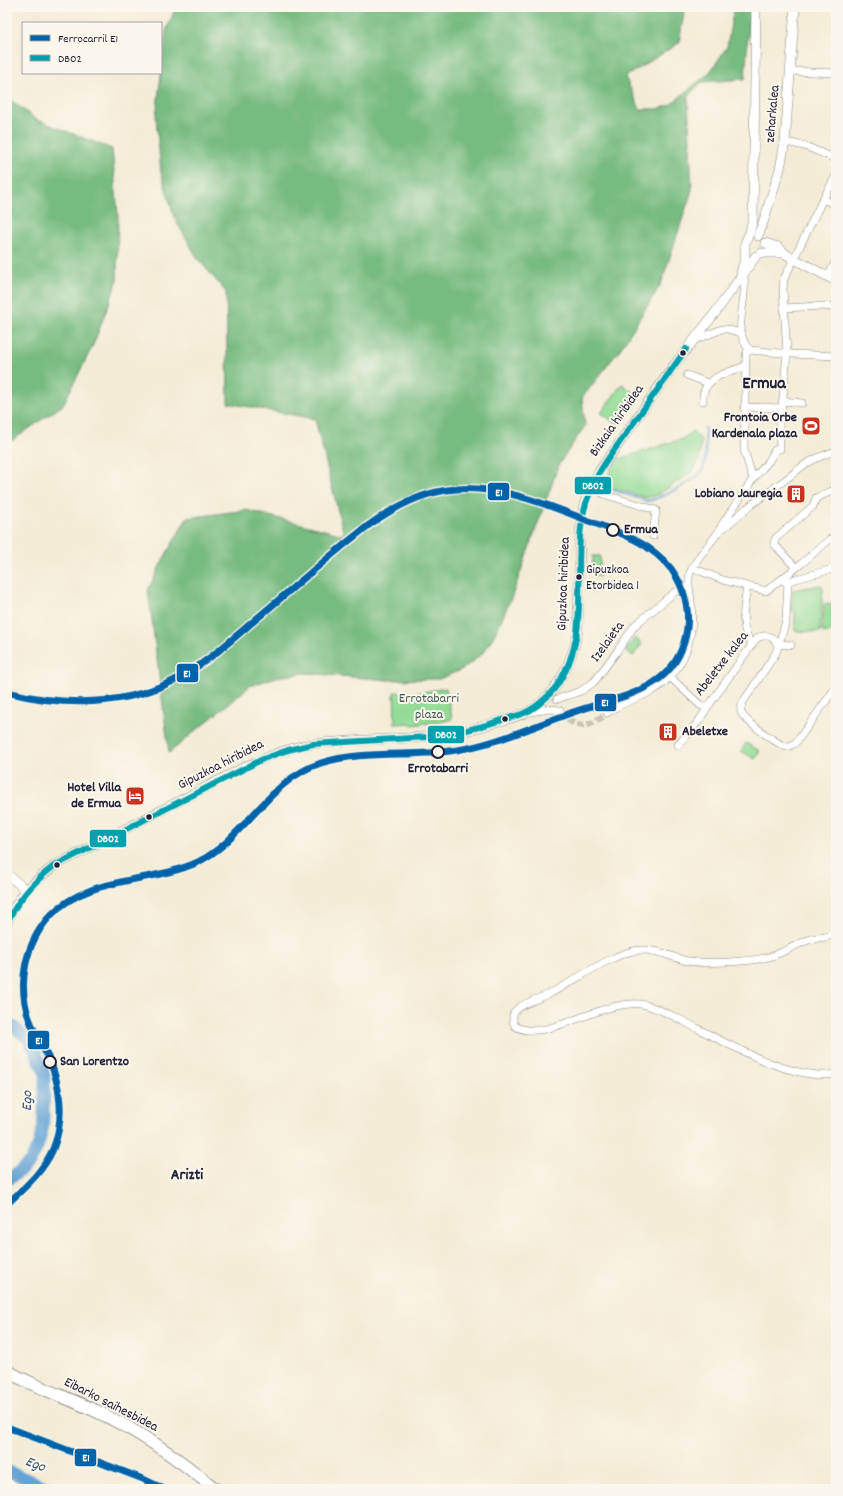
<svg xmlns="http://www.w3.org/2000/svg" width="843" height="1496" viewBox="0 0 843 1496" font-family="Dekko,sans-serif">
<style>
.green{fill:#93db96;stroke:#5a7e68}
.forest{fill:#76bb7f;stroke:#4c6e5d}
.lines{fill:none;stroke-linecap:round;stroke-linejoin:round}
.stream{stroke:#63a3d6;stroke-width:2}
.river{stroke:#63a3d6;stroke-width:12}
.street-tunnel{stroke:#c9c4b7;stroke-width:7;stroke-dasharray:7 3.5;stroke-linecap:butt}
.secondary-tunnel{stroke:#c9c4b7;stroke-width:9;stroke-dasharray:9 4.5;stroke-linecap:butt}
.street-casing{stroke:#8a8788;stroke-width:8}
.secondary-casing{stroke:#8a8788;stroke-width:10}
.highway-casing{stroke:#8a8788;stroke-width:14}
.street{stroke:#fff;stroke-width:7}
.secondary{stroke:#fff;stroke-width:9}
.highway{stroke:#fff;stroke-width:12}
.bus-1-casing{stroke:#fbf7ec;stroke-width:9}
.bus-1{stroke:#00a0ae;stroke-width:6}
.rail-1-casing{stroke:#fbf7ec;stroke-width:10}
.rail-1{stroke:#0063a9;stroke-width:7}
.bus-dot{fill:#22223b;stroke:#fbf7ec;stroke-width:1.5}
.stop-dot{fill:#fbf7ec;stroke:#22223b;stroke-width:2}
.labels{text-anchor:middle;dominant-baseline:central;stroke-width:4;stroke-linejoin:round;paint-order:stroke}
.bus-label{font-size:13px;fill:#22223b;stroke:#fbf7ec;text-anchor:start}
.street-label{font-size:14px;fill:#22223b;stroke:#fbf7ec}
.poi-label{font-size:14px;font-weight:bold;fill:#22223b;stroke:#fbf7ec;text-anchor:end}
.stop-label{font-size:14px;font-weight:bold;fill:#22223b;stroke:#fbf7ec;text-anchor:start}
.park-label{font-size:14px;fill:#445a56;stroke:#fbf7ec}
.water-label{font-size:15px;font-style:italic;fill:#3c5679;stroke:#fbf7ec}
.quarter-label{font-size:16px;font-weight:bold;fill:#22223b;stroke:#fbf7ec}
.district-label{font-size:18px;font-weight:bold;fill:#22223b;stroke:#fbf7ec}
.line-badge{stroke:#fbf7ec;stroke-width:1.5}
.badge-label{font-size:11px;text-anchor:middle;font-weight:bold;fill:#fff}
</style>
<rect width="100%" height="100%" fill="#fbf7ec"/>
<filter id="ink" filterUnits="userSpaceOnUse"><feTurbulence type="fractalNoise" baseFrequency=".025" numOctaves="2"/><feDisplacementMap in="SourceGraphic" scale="8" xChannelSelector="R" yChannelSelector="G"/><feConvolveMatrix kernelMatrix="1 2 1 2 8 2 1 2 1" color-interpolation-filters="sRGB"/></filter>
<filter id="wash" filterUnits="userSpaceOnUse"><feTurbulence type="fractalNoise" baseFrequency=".012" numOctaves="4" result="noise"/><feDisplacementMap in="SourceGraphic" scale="16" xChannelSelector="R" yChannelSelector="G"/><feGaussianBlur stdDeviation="0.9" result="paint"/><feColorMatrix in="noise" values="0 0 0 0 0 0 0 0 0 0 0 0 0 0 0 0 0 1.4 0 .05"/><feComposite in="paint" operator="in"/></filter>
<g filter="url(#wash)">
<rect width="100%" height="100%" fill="#f3ecd6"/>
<g class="green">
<path d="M622,384L640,397L619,426L601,413Z"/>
<path d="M693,431L699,437L701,441L699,460L693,471L659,494L646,498L607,486L609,473L616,460L682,439Z"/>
<rect x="593" y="556" width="7" height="20"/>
<path d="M821,585L823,588L820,632L795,631V611L791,610L793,590Z"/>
<path d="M824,604L836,605V633L822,632Z"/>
<path d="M635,638L642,644L633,656L625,650Z"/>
<path d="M446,688L452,719L437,723L436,722L411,725L410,723L395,724L394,692L417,693Z"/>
<path d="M746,743L760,751L755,759L741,751Z"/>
</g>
<g class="forest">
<path d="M176,7H685L679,43L625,77L640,109H657L670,105L710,72L727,47L734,7H750L745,79L702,82L688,96L692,190L661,284L621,348L582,398L585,426L559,464L512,596L495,634L483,653L463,669L439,679L388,680L305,673L276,677L250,686L169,753L148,590L164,558L187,518L246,510L344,535L315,419L228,403L226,292L198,259L175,219L161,173L156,117L166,31Z"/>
<path d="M7,97L35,119L112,149L118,215L117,282L94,343L63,405L7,444Z"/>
</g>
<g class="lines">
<path class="stream" d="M604,487L647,501C659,499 699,480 703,469C708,456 705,440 705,428"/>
<g class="river">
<path d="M7,1024L14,1027L27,1038L34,1049L45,1073L43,1127L38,1146L30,1162L19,1172L7,1180"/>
<path d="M7,1471L52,1489"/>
</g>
</g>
</g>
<g filter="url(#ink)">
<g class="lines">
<path class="street-tunnel" d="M561,711C576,731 589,728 607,713"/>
<path class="secondary-tunnel" d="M580,530L582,515"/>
<defs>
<g id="street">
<path d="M790,71L836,73"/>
<path d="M785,142L805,146L836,159"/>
<path d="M823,199L836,205"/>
<path d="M744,271C744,279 745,286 744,293C743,313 734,334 750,350"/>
<path d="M828,276L836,261"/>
<path d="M784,308L821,306L836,307"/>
<path d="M693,341L722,329H727L741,333"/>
<path d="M750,350L747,352L746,355L744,450L753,479"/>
<path d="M750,350L792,354L836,356"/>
<path d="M687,375L708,383"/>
<path d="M703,401C701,377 728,373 745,366"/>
<path d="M783,401L802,403"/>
<path d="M744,407L782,408"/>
<path d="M596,478L602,482L601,492L606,495L656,510L653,536"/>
<path d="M720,529L725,527L747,508L793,474C805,462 820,456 836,451"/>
<path d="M693,568L723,580L766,591L801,564L830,539L836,537"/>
<path d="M796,568L774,544L775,539L813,506L816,498L834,490L836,488"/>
<path d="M785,582L836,568"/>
<path d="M747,587C744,608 739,626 752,645"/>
<path d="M779,644L791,645"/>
<path d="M778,647L786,621L788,581"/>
<path d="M670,677L700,705L707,708L756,639C767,631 781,639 776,653L743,702C742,705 740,708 741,712C743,720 779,745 787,747L794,744L798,740L836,687"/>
<path d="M557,699L581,691L594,682L618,650L635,625L675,592"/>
<path d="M530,712L549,709L560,710"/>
<path d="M607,713C627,698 651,698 670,677C690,655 694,629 691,601C690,593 687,581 690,573C696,557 710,545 719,531C721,528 721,525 723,523L753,479L769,461L775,450L780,449L779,422L783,398L787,353L783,290L784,279L823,199L836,176"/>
<path d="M678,745L699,721L707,708"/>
<path d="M836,932C829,939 817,937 808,940C796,945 784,952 772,956C755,962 706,964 688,961C672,958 658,949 641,950C614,951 574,982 549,994C539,999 524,1002 516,1010C512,1014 512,1021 515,1026C547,1045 605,995 646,1005C660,1009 673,1016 685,1022C724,1042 793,1082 836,1074"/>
</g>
<g id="secondary">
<path d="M758,236L764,220L780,169L785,142L795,7"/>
<path d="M765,243L778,247L787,255L836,281"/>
<path d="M762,253H784"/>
<path d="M741,272L745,259V243L750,232L753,219L756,7"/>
<path d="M582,515L584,504L598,473L675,364L715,313L756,256"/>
<path d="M7,874L26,890"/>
<path d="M7,923C17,897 32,883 54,866L247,766C269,756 290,747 313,744C357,739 401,740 444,735C463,732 482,727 500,721C511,718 525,715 534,708C560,690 572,661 578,631L580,530"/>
<path d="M7,1483L20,1489"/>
</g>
<path id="highway" d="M7,1371C35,1387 66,1397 96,1411C139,1431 178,1458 215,1489"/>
</defs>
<use href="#street" class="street-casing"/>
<use href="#secondary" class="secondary-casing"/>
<use href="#highway" class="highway-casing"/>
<use href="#street" class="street"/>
<use href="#secondary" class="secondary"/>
<use href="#highway" class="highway"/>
<defs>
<path id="bus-1" d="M7,923C18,899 33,882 54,866L263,759L288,750L313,744L428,737L451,734L479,727L522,714C535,709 546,699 555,688C599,629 564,555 590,492C598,471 612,453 625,435C645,407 666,378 686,349"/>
</defs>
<use href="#bus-1" class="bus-1-casing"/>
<use href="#bus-1" class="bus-1"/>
<defs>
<g id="rail-1">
<path d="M7,692C62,706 120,707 173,681C203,666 229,642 255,620C293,588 330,555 369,525C393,508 418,494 447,490C495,482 551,506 594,523C612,530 631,536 647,547C659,555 670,565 677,578C686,594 690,615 686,634C674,695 615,696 568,714C529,728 491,746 450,751C408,757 362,750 321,763C268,780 246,838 198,862C151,884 88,875 50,916C25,944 17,984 29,1018C34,1032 41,1044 48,1057C61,1085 65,1119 53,1149C43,1172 25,1187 7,1204"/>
<path d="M7,1427L143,1479L164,1489"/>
</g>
</defs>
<use href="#rail-1" class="rail-1-casing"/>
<use href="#rail-1" class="rail-1"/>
</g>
</g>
<defs>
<symbol id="stadium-square" viewBox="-11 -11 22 22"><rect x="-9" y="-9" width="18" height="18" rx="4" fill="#c8321e" stroke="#fbf7ec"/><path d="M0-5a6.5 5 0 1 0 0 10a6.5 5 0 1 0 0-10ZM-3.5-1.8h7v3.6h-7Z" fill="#fff"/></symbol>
<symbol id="building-square" viewBox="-11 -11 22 22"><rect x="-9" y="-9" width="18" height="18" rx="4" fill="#c8321e" stroke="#fbf7ec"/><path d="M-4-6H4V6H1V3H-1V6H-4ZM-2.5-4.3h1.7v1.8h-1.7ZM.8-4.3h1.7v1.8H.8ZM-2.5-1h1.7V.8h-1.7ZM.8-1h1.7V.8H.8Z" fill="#fff"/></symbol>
<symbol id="hotel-square" viewBox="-11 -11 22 22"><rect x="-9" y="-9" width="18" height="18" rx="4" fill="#c8321e" stroke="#fbf7ec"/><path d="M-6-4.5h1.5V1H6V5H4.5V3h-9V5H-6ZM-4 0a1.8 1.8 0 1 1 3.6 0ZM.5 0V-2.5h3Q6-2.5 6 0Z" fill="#fff"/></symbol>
</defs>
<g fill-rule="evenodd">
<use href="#stadium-square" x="800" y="415" width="22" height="22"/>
<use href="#building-square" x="785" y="483" width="22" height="22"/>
<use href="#building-square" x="657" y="721" width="22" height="22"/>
<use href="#hotel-square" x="124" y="785" width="22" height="22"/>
</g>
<g class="bus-dot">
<circle cx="683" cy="353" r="3.5"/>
<circle cx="579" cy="577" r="3.5"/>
<circle cx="505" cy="719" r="3.5"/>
<circle cx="149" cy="817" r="3.5"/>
<circle cx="57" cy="865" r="3.5"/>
</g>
<g class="stop-dot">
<circle cx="613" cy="530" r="6"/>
<circle cx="438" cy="752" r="6"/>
<circle cx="50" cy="1062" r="6"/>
</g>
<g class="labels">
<g class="bus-label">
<text x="586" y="570">Gipuzkoa<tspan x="586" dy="16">Etorbidea 1</tspan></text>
</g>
<g class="street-label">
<text transform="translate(773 114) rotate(-85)">zeharkalea</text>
<text transform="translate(617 421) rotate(-55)">Bizkaia hiribidea</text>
<text transform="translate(564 584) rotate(-88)">Gipuzkoa hiribidea</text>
<text transform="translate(608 642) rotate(-54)">Izelaieta</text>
<text transform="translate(722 664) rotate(-52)">Abeletxe kalea</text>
<text transform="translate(221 765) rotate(-27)">Gipuzkoa hiribidea</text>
<text transform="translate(111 1405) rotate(27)">Eibarko saihesbidea</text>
</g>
<g class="poi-label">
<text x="797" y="418">Frontoia Orbe<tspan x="797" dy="16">Kardenala plaza</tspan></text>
<text x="782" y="494">Lobiano Jauregia</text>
<text x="682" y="732" text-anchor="start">Abeletxe</text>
<text x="121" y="788">Hotel Villa<tspan x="121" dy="16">de Ermua</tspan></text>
</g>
<g class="stop-label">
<text x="624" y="530">Ermua</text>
<text x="438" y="769" text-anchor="middle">Errotabarri</text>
<text x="60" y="1062">San Lorentzo</text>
</g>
<g class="park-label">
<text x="429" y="699">Errotabarri<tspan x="429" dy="16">plaza</tspan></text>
</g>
<g class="water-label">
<text transform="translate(28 1101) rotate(-88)">Ego</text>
<text transform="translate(35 1465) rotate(21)">Ego</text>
</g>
<g class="quarter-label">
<text x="187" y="1175">Arizti</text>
</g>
<g class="district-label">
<text x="764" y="384">Ermua</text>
</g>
</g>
<g class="line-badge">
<rect x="574" y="476" width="38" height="19" rx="4" fill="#00a0ae"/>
<rect x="487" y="482" width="23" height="19" rx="4" fill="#0063a9"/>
<rect x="176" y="663" width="23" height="20" rx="4" fill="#0063a9"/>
<rect x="594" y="693" width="23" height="19" rx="4" fill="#0063a9"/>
<rect x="427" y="725" width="38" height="19" rx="4" fill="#00a0ae"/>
<rect x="89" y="829" width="38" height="19" rx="4" fill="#00a0ae"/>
<rect x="27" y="1030" width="23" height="20" rx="4" fill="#0063a9"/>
<rect x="74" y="1448" width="23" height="19" rx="4" fill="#0063a9"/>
</g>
<g class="badge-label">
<text x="593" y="489">DB02</text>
<text x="499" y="496">E1</text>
<text x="187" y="677">E1</text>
<text x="605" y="706">E1</text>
<text x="446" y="738">DB02</text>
<text x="108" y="842">DB02</text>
<text x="39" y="1044">E1</text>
<text x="86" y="1461">E1</text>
</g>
<rect width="843" height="1496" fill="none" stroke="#fbf7ec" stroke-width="24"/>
<rect x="22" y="22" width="140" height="52" fill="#fbf7ec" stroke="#a4a2a5"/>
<rect x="30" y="35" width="20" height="6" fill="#0063a9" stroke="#a4a2a5"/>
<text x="58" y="42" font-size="12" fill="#22223b">Ferrocarril E1</text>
<rect x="30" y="55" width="20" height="6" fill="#00a0ae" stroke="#a4a2a5"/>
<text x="58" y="62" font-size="12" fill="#22223b">DB02</text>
</svg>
